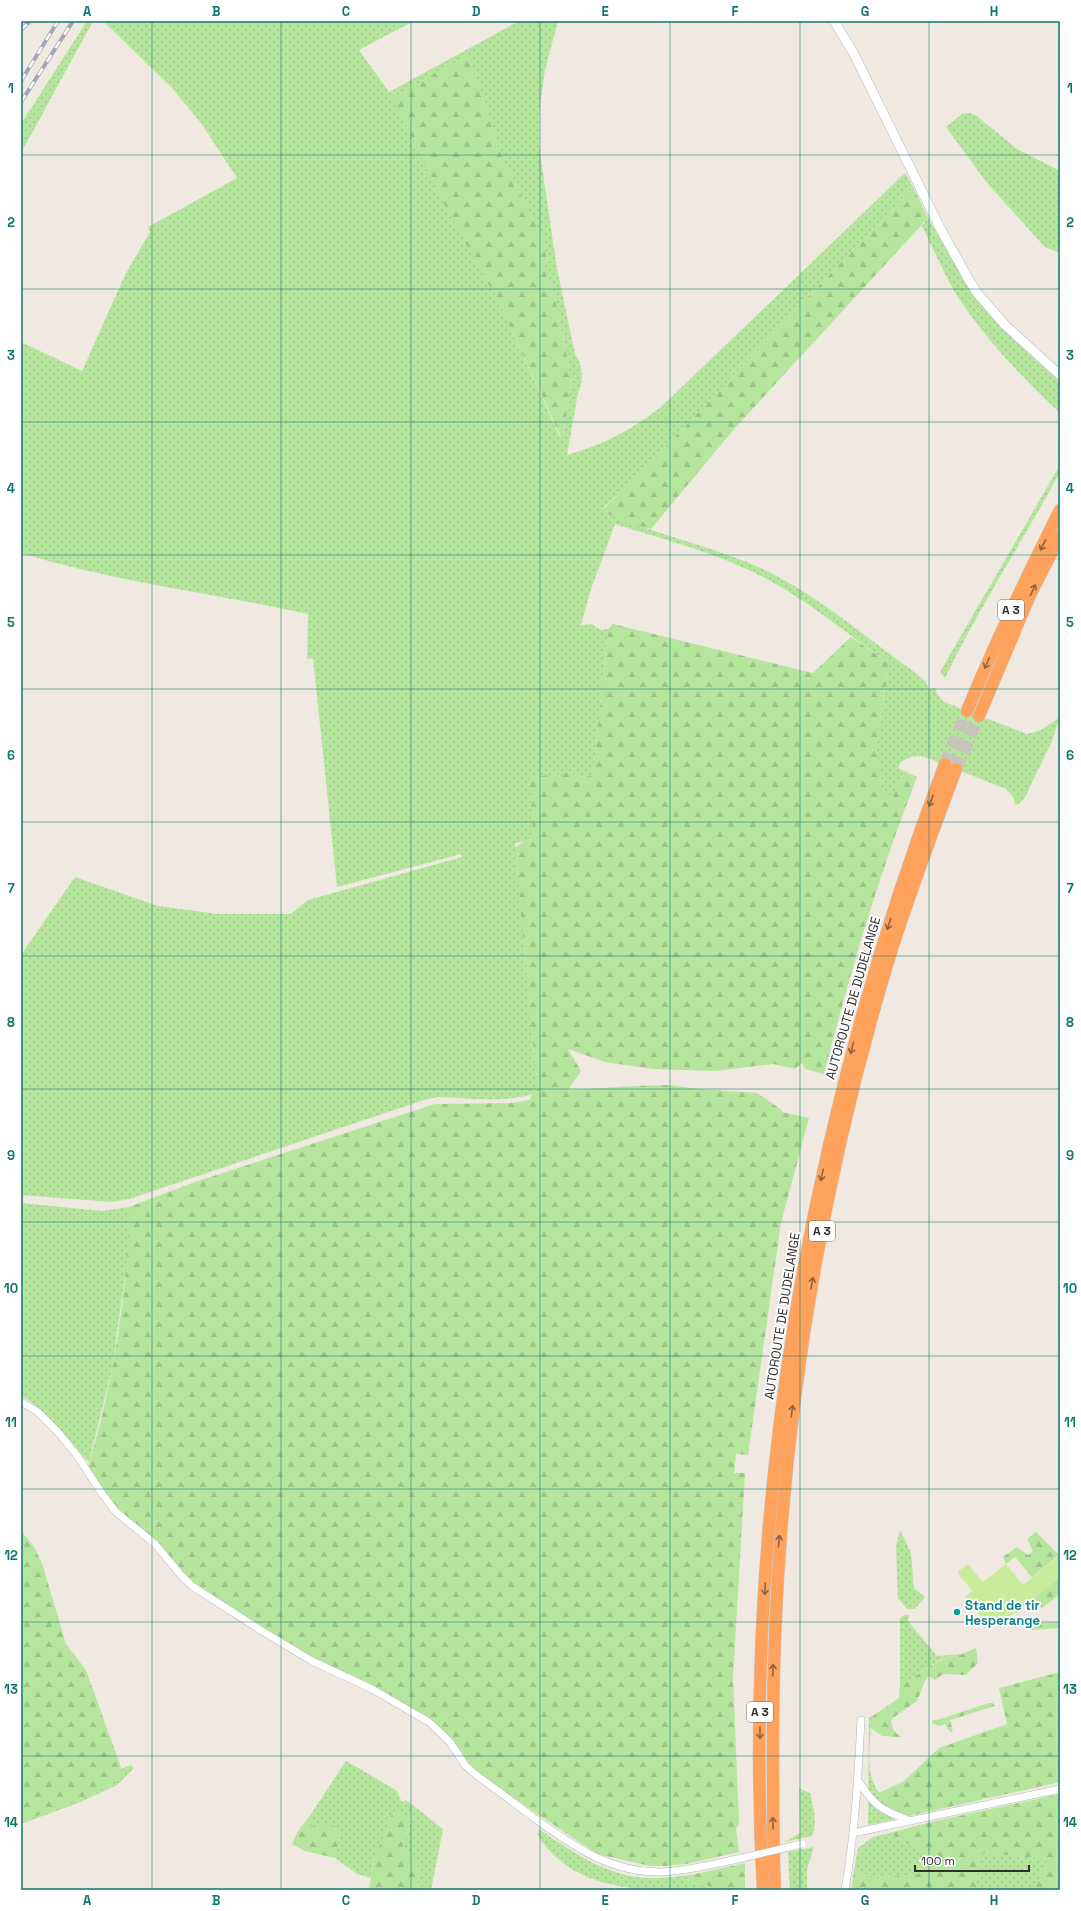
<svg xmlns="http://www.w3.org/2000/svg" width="1081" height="1911" viewBox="0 0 1081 1911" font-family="'Space Grotesk',sans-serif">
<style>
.green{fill:url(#green-dots);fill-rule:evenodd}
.forest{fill:url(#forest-firs)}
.pitch{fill:#c9ec9a}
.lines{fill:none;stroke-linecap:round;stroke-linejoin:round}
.highway-tunnel{stroke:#c8c4bd;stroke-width:12;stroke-dasharray:12 6;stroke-linecap:butt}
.street-casing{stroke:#b4b7c1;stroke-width:8}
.secondary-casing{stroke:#b4b7c1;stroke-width:10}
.highway-casing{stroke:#c9c9c9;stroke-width:13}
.street{stroke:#fff;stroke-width:7}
.secondary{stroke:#fff;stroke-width:9}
.highway{stroke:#ffa35c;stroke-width:12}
.rail-casing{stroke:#a3a6b8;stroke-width:4}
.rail{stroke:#fff;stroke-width:2.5;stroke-dasharray:8;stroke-linecap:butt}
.street-bridge-casing{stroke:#b4b7c1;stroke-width:8;stroke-linecap:butt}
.street-bridge{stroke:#fff;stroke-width:7}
.oneway{stroke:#8c6343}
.grid{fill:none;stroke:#0f766e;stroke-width:1;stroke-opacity:0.55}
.culture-dot{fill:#0f9aa8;stroke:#fff;stroke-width:1.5}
.labels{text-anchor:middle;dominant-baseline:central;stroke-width:3.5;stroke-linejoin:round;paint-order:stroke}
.shield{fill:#fff;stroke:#6d6d6d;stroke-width:1}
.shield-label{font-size:12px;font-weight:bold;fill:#2e2e2e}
.street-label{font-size:13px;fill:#2e2e2e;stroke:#fff}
.culture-label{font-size:13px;font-weight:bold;fill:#0d838f;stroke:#fff;text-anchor:start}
.neatline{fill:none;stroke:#0f766e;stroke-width:1.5}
.grid-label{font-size:13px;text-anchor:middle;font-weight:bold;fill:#0f766e}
</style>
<defs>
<pattern id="green-dots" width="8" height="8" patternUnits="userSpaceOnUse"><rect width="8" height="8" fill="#b6e59e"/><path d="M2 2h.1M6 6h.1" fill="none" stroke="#9dc588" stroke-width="1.8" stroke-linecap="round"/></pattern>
<pattern id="forest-firs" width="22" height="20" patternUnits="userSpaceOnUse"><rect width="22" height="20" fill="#b6e59e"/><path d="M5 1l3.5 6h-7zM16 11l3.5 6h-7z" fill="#9dc588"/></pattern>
</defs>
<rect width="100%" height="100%" fill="#efe9e1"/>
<g class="green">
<path d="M87,21H93L21,153V124Z"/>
<path d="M103,21H414L359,50L389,92L519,21H558L545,70L539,114V146L557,269L575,354C583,364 584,383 578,393L567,455C607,443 628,432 661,407L905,173L913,187L628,486L603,508L599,509C652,535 712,545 767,571C821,598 868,639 917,674L926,682L929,690L935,687L937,694L944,702L1027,734L1041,730L1059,718L1052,741L1024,799L1019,804L1015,805L1014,798L1006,789L928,758C917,754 902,757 898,768L904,771L895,792L887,802L877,756V743L889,663C851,637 815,606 774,583C725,555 668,541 615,524L591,589L581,625L592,624C597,629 601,631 608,629L593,776L585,777L567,773L533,839L515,843L535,1066L540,1091C513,1104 468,1098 439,1097L427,1099L129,1199L112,1202L21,1195V955L75,877L158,906L218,914H291L308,900L462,857L461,854L337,887L313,658L307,659L308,614C212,593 115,582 21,553V342L82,371L126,273L150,232L148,227L237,178L201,123L172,88ZM468,55L502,157L545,243L547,260L544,268L548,282L552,284L568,361L571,384L563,437H560L500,305Z"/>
<path d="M969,113L977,116L1017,149L1060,171V253L1045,247L987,183L946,127L962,114Z"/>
<path d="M928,218C951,257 973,298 1004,330C1022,348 1041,365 1060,382V413C1021,376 985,339 956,294C943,272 933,248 922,226Z"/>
<path d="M1060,465V472C1023,541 979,607 945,678L940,672Z"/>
<path d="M21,1203L102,1211L129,1207V1248L112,1369L89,1462C64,1440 52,1412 21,1396Z"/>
<path d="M900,1530L911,1553L914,1588L925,1597L915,1609H907L898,1598L896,1546Z"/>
<path d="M904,1615H909L908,1621L937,1656L962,1654L941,1659L900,1686V1618Z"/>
<path d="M871,1717C870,1766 859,1789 909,1816L868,1825L869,1718Z"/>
<path d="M346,1761L396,1790L402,1802L406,1800L443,1829L431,1890H417L420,1869L402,1849L412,1818L374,1860L371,1878L357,1874L335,1858L341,1828L309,1835L312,1818L309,1817Z"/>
<path d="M131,1765L134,1768L117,1785L78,1803L21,1824V1822L76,1801L116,1783L123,1773L121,1769Z"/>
<path d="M799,1788L810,1793C813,1808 818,1821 812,1836L785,1842L800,1833Z"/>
<path d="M539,1829C571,1851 607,1877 648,1878C662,1879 677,1876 691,1875L688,1880L691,1883L710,1886L713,1890C649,1890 578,1896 538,1836Z"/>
<path d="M889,1833L920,1851L918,1874L878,1878L854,1871L858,1848L873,1837Z"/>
<path d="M814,1847L807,1869V1890H790L788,1852Z"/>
<path d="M980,1853L1050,1859L1034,1890H976Z"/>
</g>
<g class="forest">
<path d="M468,55L502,157L545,243L547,260L544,268L548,282L552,284L568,361L571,384L563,437H561L500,305L445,206L392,98Z"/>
<path d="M913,187L928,218L735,428L651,529L625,522L598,509L604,508L628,486Z"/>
<path d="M613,624L813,673L851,637L889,663L877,743V756L887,802L895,792L904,771L917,777C879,874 850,973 824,1074L805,1069L802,1063L795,1069L773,1064L716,1071L652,1069L605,1062L568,1049L581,1071L568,1090L635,1086L669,1085L700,1089L757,1093L782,1110V1112L809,1118L781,1223L748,1455L736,1454L734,1473H745L733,1677L739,1824L736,1828L739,1852L686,1864L664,1866H650L597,1854L465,1765L429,1722L312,1661L192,1586L155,1544L116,1512L87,1470C112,1390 128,1291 129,1207L195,1182L435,1104L511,1103L530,1100L531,1095L540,1091L535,1066L515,848L524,841L533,839L530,777L567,773L585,777L593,775L608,629Z"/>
<path d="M21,1531L33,1545L42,1563L66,1644L86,1670L123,1773L121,1779L116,1783L76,1801L21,1822Z"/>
<path d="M1036,1532L1059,1555L1032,1577L1015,1557L1006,1564L1003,1557L1017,1547L1028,1555L1033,1551L1027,1539Z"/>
<path d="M1060,1577V1594L1042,1608L1034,1598Z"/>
<path d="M1060,1622V1628L1032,1630L1031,1624Z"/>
<path d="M976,1648L978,1663L966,1675L943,1674L935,1680L929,1676L925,1681L917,1701L893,1718L891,1722L894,1731L901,1737L882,1736L871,1728V1717L899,1698L900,1686L942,1659L962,1654Z"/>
<path d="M1060,1672V1782L909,1816L893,1807L878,1793L903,1782L939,1748L1007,1724L999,1688Z"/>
<path d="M989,1703H993L995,1706L950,1720L953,1732H950L945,1724L939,1726L932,1723L933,1720H937Z"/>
<path d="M1060,1794V1890H1034L1049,1859L981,1853L976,1890H851L854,1871L878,1878L918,1874L920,1851L889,1833L931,1822Z"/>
<path d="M393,1811L412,1818L402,1849L420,1869L417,1890H369L374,1860Z"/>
<path d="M309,1817L312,1818L310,1835L324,1824L341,1828L335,1858L305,1851L292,1844L298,1831Z"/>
<path d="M745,1863V1890H713L710,1886L691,1883L688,1880L691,1875Z"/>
</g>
<path class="pitch" d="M1060,1555V1577L998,1627L988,1615L983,1619L965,1597L972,1591L957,1572L968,1564L983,1582L1006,1564L1023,1585Z"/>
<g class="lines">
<g class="highway-tunnel">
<path d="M945,764L967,711"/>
<path d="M956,769L979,716"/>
</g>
<defs>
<g id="street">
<path d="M21,1402L38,1412L57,1431L76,1454L103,1495L116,1512L155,1544L180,1574L192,1586L262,1631L312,1661L372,1689L429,1722L450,1742L465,1765L475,1774C495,1789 515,1803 534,1818C573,1846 610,1873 661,1872C685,1871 709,1865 733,1860"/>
<path d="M859,1782C875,1807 883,1811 911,1821"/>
<path d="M853,1833L1060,1789"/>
<path d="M845,1890C855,1833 858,1777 861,1720"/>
</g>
<path id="secondary" d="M834,21L854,54L940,228L969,280L978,294L1005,325L1060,375"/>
<g id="highway">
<path d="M967,711C995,643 1027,576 1060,510"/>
<path d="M979,716L1030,595L1060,536"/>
<path d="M763,1890C742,1507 809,1122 945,764"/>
<path d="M775,1890C773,1852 773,1813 773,1775C770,1499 809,1223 889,958C909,894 933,831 956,769"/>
</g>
</defs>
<use href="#street" class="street-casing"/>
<use href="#secondary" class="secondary-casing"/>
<use href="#highway" class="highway-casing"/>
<use href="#street" class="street"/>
<use href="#secondary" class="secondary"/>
<use href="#highway" class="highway"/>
<defs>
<g id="rail">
<path d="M21,30L30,21"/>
<path d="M21,81L58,21"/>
<path d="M21,102L73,21"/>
</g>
</defs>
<use href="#rail" class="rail-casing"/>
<use href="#rail" class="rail"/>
<defs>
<path id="street-bridge" d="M733,1860L802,1844"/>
</defs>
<use href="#street-bridge" class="street-bridge-casing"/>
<use href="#street-bridge" class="street-bridge"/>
</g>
<defs><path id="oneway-shaft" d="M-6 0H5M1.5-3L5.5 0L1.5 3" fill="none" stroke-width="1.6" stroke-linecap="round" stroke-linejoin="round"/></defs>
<g class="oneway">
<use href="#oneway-shaft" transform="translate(1043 545) rotate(117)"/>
<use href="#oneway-shaft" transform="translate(1033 590) rotate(-64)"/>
<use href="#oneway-shaft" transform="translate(987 663) rotate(114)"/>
<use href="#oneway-shaft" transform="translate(931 801) rotate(111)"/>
<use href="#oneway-shaft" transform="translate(889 924) rotate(108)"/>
<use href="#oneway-shaft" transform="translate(852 1048) rotate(104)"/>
<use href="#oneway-shaft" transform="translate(822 1175) rotate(102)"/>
<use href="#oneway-shaft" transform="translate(812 1283) rotate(-80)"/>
<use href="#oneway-shaft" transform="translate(792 1411) rotate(-83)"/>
<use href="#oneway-shaft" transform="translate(779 1541) rotate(-85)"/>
<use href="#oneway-shaft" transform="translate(765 1589) rotate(93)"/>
<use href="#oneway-shaft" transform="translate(773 1670) rotate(-89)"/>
<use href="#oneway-shaft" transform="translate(760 1733) rotate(90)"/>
<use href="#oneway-shaft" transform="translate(773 1823) rotate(-91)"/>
</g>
<path class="grid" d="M152,21V1890M281,21V1890M411,21V1890M540,21V1890M670,21V1890M800,21V1890M929,21V1890M21,155H1060M21,289H1060M21,422H1060M21,555H1060M21,689H1060M21,822H1060M21,956H1060M21,1089H1060M21,1222H1060M21,1356H1060M21,1489H1060M21,1622H1060M21,1756H1060"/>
<circle class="culture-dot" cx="957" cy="1612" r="4"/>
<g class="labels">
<g class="shield">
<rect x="998" y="600" width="26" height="20" rx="3"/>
<rect x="809" y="1221" width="26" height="20" rx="3"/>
<rect x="747" y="1702" width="26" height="20" rx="3"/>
</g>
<g class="shield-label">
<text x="1011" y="610">A 3</text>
<text x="822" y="1231">A 3</text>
<text x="760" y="1712">A 3</text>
</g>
<g class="street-label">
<text transform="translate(853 998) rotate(-74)">AUTOROUTE DE DUDELANGE</text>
<text transform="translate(782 1316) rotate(-81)">AUTOROUTE DE DUDELANGE</text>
</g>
<g class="culture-label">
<text x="965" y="1605">Stand de tir<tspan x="965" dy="15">Hesperange</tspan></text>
</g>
</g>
<rect width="1081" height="1911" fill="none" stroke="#ffffff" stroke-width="44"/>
<path d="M915 1865v6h114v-6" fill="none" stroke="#2e2e2e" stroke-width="2"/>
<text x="921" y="1865" font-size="12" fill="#2e2e2e" stroke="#ffffff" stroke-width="3" paint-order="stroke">100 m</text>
<rect x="22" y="22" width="1037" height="1867" class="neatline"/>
<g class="grid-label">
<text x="87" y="16">A</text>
<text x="216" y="16">B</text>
<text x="346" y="16">C</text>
<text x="476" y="16">D</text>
<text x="605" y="16">E</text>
<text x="735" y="16">F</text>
<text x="865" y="16">G</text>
<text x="994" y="16">H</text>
<text x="11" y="93">1</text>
<text x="1070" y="93">1</text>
<text x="11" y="227">2</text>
<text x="1070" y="227">2</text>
<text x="11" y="360">3</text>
<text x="1070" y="360">3</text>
<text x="11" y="493">4</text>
<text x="1070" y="493">4</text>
<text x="11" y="627">5</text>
<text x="1070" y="627">5</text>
<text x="11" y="760">6</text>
<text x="1070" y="760">6</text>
<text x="11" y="893">7</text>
<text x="1070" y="893">7</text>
<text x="11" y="1027">8</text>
<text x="1070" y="1027">8</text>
<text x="11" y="1160">9</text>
<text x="1070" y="1160">9</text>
<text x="11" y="1293">10</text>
<text x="1070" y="1293">10</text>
<text x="11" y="1427">11</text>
<text x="1070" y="1427">11</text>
<text x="11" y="1560">12</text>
<text x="1070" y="1560">12</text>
<text x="11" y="1694">13</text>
<text x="1070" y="1694">13</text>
<text x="11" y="1827">14</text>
<text x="1070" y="1827">14</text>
<text x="87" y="1905">A</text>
<text x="216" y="1905">B</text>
<text x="346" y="1905">C</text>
<text x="476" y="1905">D</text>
<text x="605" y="1905">E</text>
<text x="735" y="1905">F</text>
<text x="865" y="1905">G</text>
<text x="994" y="1905">H</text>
</g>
</svg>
